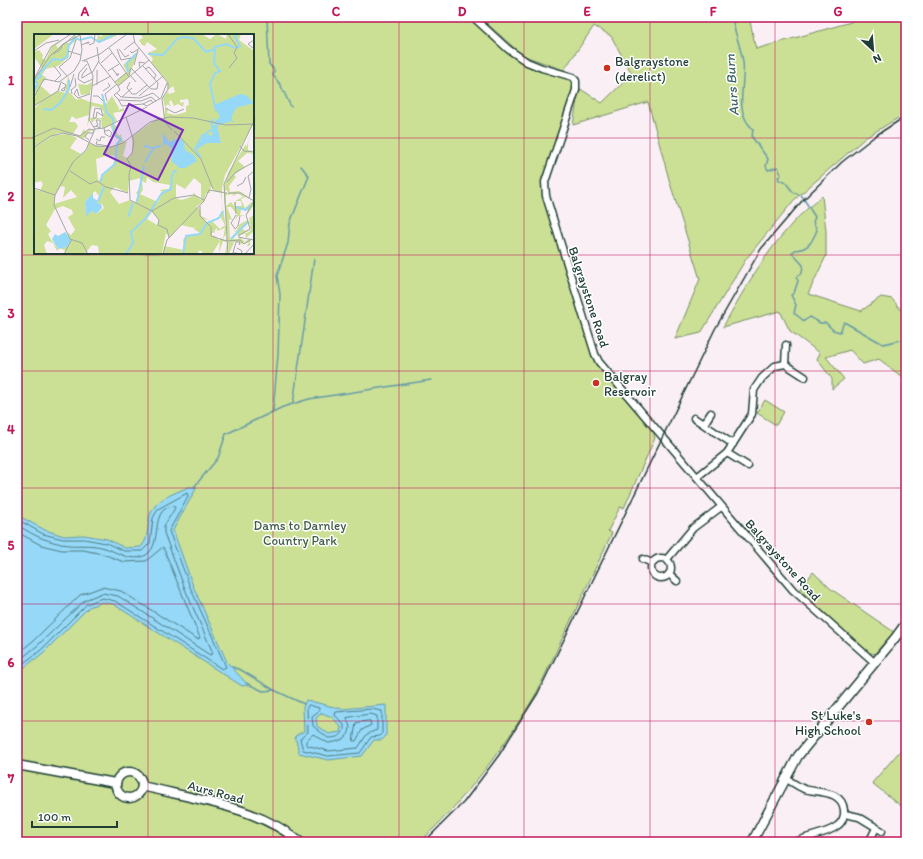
<svg xmlns="http://www.w3.org/2000/svg" width="923" height="859" viewBox="0 0 923 859" font-family="Itim,sans-serif">
<style>
.green{fill:#cbe095;stroke:#758e64;fill-rule:evenodd}
.water{fill:#95d8f7;stroke:#669aa9;fill-rule:evenodd}
.lines{fill:none;stroke-linecap:round;stroke-linejoin:round}
.shore{stroke:#4e7b82;stroke-width:1}
.stream{stroke:#669aa9;stroke-width:1.5}
.minor-casing{stroke:#1f3d34;stroke-width:9}
.tertiary-casing{stroke:#1f3d34;stroke-width:11}
.minor{stroke:#fff;stroke-width:6}
.tertiary{stroke:#fff;stroke-width:8}
.rail{stroke:#1f3d34;stroke-width:1.5}
.grid{fill:none;stroke:#c2185b;stroke-width:1;stroke-opacity:0.55}
.poi-dot{fill:#c8321e;stroke:#fff;stroke-width:1.5}
.labels{text-anchor:middle;dominant-baseline:central;stroke-width:3;stroke-linejoin:round;paint-order:stroke}
.poi-label{font-size:13px;fill:#1f3d34;stroke:#fff;text-anchor:start}
.street-label{font-size:13px;fill:#1f3d34;stroke:#fff}
.park-label{font-size:13px;fill:#415e47;stroke:#fff}
.water-label{font-size:14px;font-style:italic;fill:#3c6465;stroke:#fff}
.inset-river{fill:none;stroke:#95d8f7;stroke-width:2}
.inset-road{fill:none;stroke:#a2a8a8;stroke-width:1}
.view{fill:#7b2cbf;fill-opacity:0.15;stroke:#7b2cbf;stroke-width:2}
.inset-edge{fill:none;stroke:#1f3d34;stroke-width:2}
.neatline{fill:none;stroke:#c2185b;stroke-width:1.5}
.grid-label{font-size:13px;text-anchor:middle;font-weight:bold;fill:#c2185b}
</style>
<rect width="100%" height="100%" fill="#f9eff5"/>
<filter id="ink" filterUnits="userSpaceOnUse"><feTurbulence type="fractalNoise" baseFrequency=".025" numOctaves="2"/><feDisplacementMap in="SourceGraphic" scale="8" xChannelSelector="R" yChannelSelector="G"/><feConvolveMatrix kernelMatrix="1 2 1 2 8 2 1 2 1" color-interpolation-filters="sRGB"/></filter>
<g filter="url(#ink)">
<g class="green">
<path d="M17,17H469C489,35 508,58 534,69C547,75 560,74 572,81L573,88L555,149L542,177L545,199L594,354L653,431L655,438L624,508L620,507L608,531L612,533L537,692C505,747 466,798 420,842H17ZM35,35H253V253H35Z"/>
<path d="M480,17H749L756,49L851,22L857,17H906V113L865,138L794,200L746,259L701,333L675,339L700,279L670,183L648,102L573,125L579,88L602,103L632,74L611,36L594,26L564,70L522,55Z"/>
<path d="M822,196L826,231V256L808,294L861,311L881,297L892,299L906,316V380L879,359L863,364L850,350L826,357L844,379L832,389V379L817,359L820,353L790,331L780,311L723,327C743,291 763,256 791,225C800,214 812,205 822,196Z"/>
<path d="M765,400L784,412L776,425L757,413Z"/>
<path d="M813,572L831,589L894,632L874,654L867,652L800,590Z"/>
<path d="M906,744V800L901,806L872,783Z"/>
</g>
<g class="water">
<path d="M188,487H197L173,530L193,586L227,662L248,685L242,686L113,604L102,602L89,607L43,653L17,673V515L45,530L64,536L84,535L107,539L125,548L141,547C152,536 144,518 155,506C162,497 178,492 188,487Z"/>
<path d="M306,700L342,709L386,705V736L382,740H374L362,756L328,760L299,753L295,736L304,731L303,707ZM322,713L332,717L341,727L340,732L329,734L317,726L316,718Z"/>
</g>
<g class="lines">
<g class="shore">
<path d="M17,519L43,534L63,539H84L106,543L124,551H142L150,543L153,518L158,509L187,493L188,496L169,531L190,587L226,667L222,669L115,601L102,598L87,604L41,650L17,668"/>
<path d="M17,525C26,530 35,536 44,539C50,541 56,543 62,544C76,547 90,543 105,548C117,552 132,563 146,555C164,544 148,508 174,506L175,508L164,526V533L185,589L213,653L210,655L118,596L102,593L85,600L37,646L17,662"/>
<path d="M17,532L41,545L62,550H83L103,554L124,562L146,561L163,547L200,638L197,639L121,591L102,587L80,595L33,641L17,654"/>
<path d="M309,705L319,708V711L312,716L313,726L328,738C337,738 345,736 344,725L335,715L336,712L371,709L382,711V734L380,736L371,737L360,753L328,756L303,750L300,739L308,732L307,708Z"/>
<path d="M371,714L377,716V730L367,734L358,748L328,751L306,745V741L313,734L328,743C338,742 350,739 350,727C349,723 347,721 347,718Z"/>
<path d="M370,721L371,725L362,730L356,741H353L356,723Z"/>
</g>
<g class="stream">
<path d="M267,17L269,64L274,70L273,75L281,86L291,107"/>
<path d="M732,17C734,32 741,47 743,62C746,84 733,112 753,129L752,137L768,159L766,166L768,170L778,167L781,175L778,177L779,180L786,183L793,192L802,196L815,217L813,222L817,230C812,242 809,249 795,250L792,253L803,265L802,273L796,277L798,281L794,293L791,295L796,305L794,313L804,321L810,317L820,323H826L833,330L840,332L844,322L883,344L906,339"/>
<path d="M293,404L314,259"/>
<path d="M273,411L278,355L280,294L277,276L288,243L290,223L309,176L301,166"/>
<path d="M194,487L218,458L226,434L283,407L309,399L431,380"/>
<path d="M232,667L241,670L274,690"/>
<path d="M246,683L263,691L274,690L304,704"/>
</g>
<defs>
<g id="minor">
<path d="M473,17L508,49L527,62L542,68L573,77L576,81V90L545,182L546,196L595,354L599,362L793,590L874,662"/>
<path d="M785,364L786,345"/>
<path d="M694,418L733,444"/>
<path d="M704,424L711,413"/>
<path d="M727,453L748,466"/>
<path d="M697,477L727,453L752,414L754,390L762,378L775,366L785,364L805,377"/>
<circle cx="661" cy="568" r="10"/>
<path d="M643,559L652,563"/>
<path d="M667,559L693,528L721,507"/>
<path d="M669,574L677,581"/>
<path d="M785,778C792,782 797,786 804,789C818,793 842,790 844,810C845,816 842,823 837,826C825,835 809,835 796,842"/>
<path d="M845,814L859,817L882,831"/>
<path d="M871,838L876,828"/>
</g>
<g id="tertiary">
<path d="M17,765L115,783"/>
<circle cx="129" cy="785" r="13"/>
<path d="M142,786C194,799 259,807 300,842"/>
<path d="M752,842L798,756L895,638L906,623"/>
</g>
</defs>
<use href="#minor" class="minor-casing"/>
<use href="#tertiary" class="tertiary-casing"/>
<use href="#minor" class="minor"/>
<use href="#tertiary" class="tertiary"/>
<path class="rail" d="M424,842L464,802L499,755L538,693L715,329L761,249L802,201L842,162L875,136L906,116"/>
</g>
</g>
<path class="grid" d="M148,17V35M273,17V842M399,17V842M524,17V842M650,17V842M775,17V842M17,138H35M253,138H906M148,253V842M17,255H906M17,371H906M17,488H906M17,604H906M17,721H906"/>
<g class="poi-dot">
<circle cx="607" cy="68" r="4"/>
<circle cx="596" cy="383" r="4"/>
<circle cx="869" cy="722" r="4"/>
</g>
<g class="labels">
<g class="poi-label">
<text x="615" y="61">Balgraystone<tspan x="615" dy="15">(derelict)</tspan></text>
<text x="604" y="376">Balgray<tspan x="604" dy="15">Reservoir</tspan></text>
<text x="861" y="715" text-anchor="end">St Luke's<tspan x="861" dy="15">High School</tspan></text>
</g>
<g class="street-label">
<text transform="translate(589 297) rotate(72)">Balgraystone Road</text>
<text transform="translate(783 560) rotate(48)">Balgraystone Road</text>
<text transform="translate(216 792) rotate(15)">Aurs Road</text>
</g>
<g class="park-label">
<text x="300" y="525">Dams to Darnley<tspan x="300" dy="15">Country Park</tspan></text>
</g>
<g class="water-label">
<text transform="translate(732 85) rotate(-94)">Aurs Burn</text>
</g>
</g>
<g transform="translate(34 34)">
<rect width="220" height="220" fill="#f9eff5"/>
<path d="M0,0H20L0,15ZM69,0H83L82,2L65,9L63,6L64,1L67,3ZM106,0H168L176,5L183,0L192,5L193,0H207L205,6L220,17V89L191,141L188,154V168L192,194L194,220H191L193,208L189,207L185,219L186,204L192,206V200L189,205L191,194L183,197V194L180,197L182,198L178,199V203L180,201L186,207L178,220H170L166,216L163,220H129L130,212L150,216L149,206L152,202L167,200L160,195L162,191L160,194L147,191L136,203L132,199L128,219L65,220L64,212L58,211L53,217V220H30L36,212L32,217L26,214L23,217L19,209L13,207L10,211L13,220H0V155L6,157L9,150L7,147L0,149V113L21,101L34,100L43,104L36,114L47,120L44,123L53,116L54,109L72,114L93,107L89,122L94,124L98,118V102L125,83L130,84L131,75H134L132,74L133,73L134,76L133,79L141,81L152,78V72L155,71L154,65L146,66V69L150,68L149,73L144,70L140,72L137,66L135,68L137,73L134,70L131,73L129,64L134,57L135,60L141,58L139,52L134,56L133,47L117,28L119,25L114,19L123,15L113,8L111,12L108,11L105,6L109,4ZM75,121L81,122L79,131L64,147L62,125ZM113,143L119,148L136,151L135,155L125,156L129,158L124,168L106,160L109,156L108,147L112,149L119,150L112,149ZM106,144L107,153L102,159L104,161L101,169L96,166L85,170L76,158L81,153L94,159L95,147ZM160,144L167,150V166L159,158L160,161L154,164L147,166L142,164V150L151,155ZM27,152L31,153L29,164L37,156L43,163L20,170L21,161L16,158L21,161ZM177,152L180,157L187,159L189,178L186,182L191,191L186,195L179,188L173,189L170,185L175,186L167,182L166,172V175L162,173L170,167L172,159H176ZM61,157L65,162L63,169L68,170L70,174L62,180L58,177L52,181L51,168ZM29,172L38,176L39,180L34,183L41,196L37,201L33,198L37,206L35,212L24,215L16,204L14,200L17,197L12,191L21,175ZM118,178L125,186L123,191L113,185ZM41,1L44,5L35,12V23L24,32L12,35L8,41L13,44L6,51L17,61L0,72L2,58L0,59V53L3,50L0,46L8,34L0,23V18L5,16L9,21L8,24L12,26L18,12L26,7L29,6L22,11L24,14L28,10L30,13L29,10L32,8L36,10L39,3L35,6ZM104,17L95,43L84,52L82,48L93,38L89,31ZM34,42L35,44L34,57L43,66L46,64L56,68V60L57,68L69,71L68,59L72,70L78,62L85,74L84,76L90,74V77L79,79L83,87L77,90L84,92L82,97L85,102L87,100L88,106L91,107L82,111L85,106L81,103L76,91L70,94L62,95H61L68,94L67,85H61L58,89L56,85L53,92L55,81L42,85L38,82L35,88H41L44,92L39,100L46,102L50,95L52,98L56,95L61,96L58,102L59,97L57,96L49,105L38,100L24,99L0,112V75L10,65L24,57L27,51L25,57L31,59ZM57,70V77L58,72L65,73L70,78L68,84H60V81L59,84H56ZM58,48L56,60L47,61L44,50L53,51ZM220,90L214,109V116L219,117L213,118L220,119V120L213,119L204,127L211,133L200,141L202,143L195,152L196,158L205,157L220,168V171L213,181L215,176H207L206,181L211,182H204L201,187L203,180L197,173H193L198,186L195,185L196,205L202,198L199,196L202,197L206,190L214,186L216,189V190L214,189L207,194L212,197L216,195V191L217,193L215,196L213,198H209L206,199L209,198L213,199L216,197L217,194L215,184L220,181V197L212,204L211,199L205,202L202,200L199,205H205V202L211,208L216,204V211L215,212H213L215,208L211,209L210,208L207,211L206,208H200L195,220L190,163V159H195L192,156L190,159V153L194,139L212,110V114ZM204,159L209,163L201,167H207L208,172H202V168H200V172L197,168L192,172V161L199,160V162ZM211,163L219,167L211,174L207,165Z" fill="#cbe095" fill-rule="evenodd"/>
<path d="M206,60L212,61L220,69L202,74L197,84L200,89L197,87L183,92L187,109H173L162,116L169,103L173,100L178,102L179,91H183L179,89L186,83L180,71ZM129,99L135,108L145,104L150,108L151,116L160,121L163,127L151,134H144V132L138,128L137,114L132,110L127,112L129,110ZM59,159V164L64,167L63,169L67,170L68,174L62,180L58,177L52,182L51,168ZM31,198L37,206L33,213L24,215L18,205L21,200L24,202Z" fill="#95d8f7"/>
<path class="inset-river" d="M202,14L206,12L201,3L203,0M114,20L129,21L143,5L148,3L159,4L172,18L181,15M94,38L93,29L102,20M0,57L3,50L1,46L7,42L5,40L19,25L27,26L33,23L35,11L41,4L46,6L57,3L65,8L81,0M9,75L17,76L26,69L35,55V46M182,77L176,50L181,39L186,37L180,29L181,13L192,10L201,14M110,112L119,114L127,112M167,124L161,115L168,102L179,95L177,88L180,85M111,128L119,115M67,148L68,141L81,130L83,110L87,105L80,101L79,85L73,79L68,60M64,167L70,153M103,168L110,132M202,173L212,176L216,172M94,183L99,169M197,205L214,188M92,220L99,209L97,198L112,184L128,159L137,155L138,142L140,137H143M149,220L152,202L166,200L173,189L185,184L189,177"/>
<path class="inset-road" d="M99,0L101,9L134,49V55L128,65L131,88L138,96M194,0L203,13L200,19L203,24L195,34M220,6L214,10L220,15M47,11L55,8V9H52M55,11L60,9L61,0M75,14L95,43M83,15L87,26L97,24M85,15L91,23L95,21M90,16L100,8M0,17L12,9L25,6M34,17L47,21M96,17L98,19L106,14M19,20L26,16L29,10L46,1M48,27L66,20L93,0M50,27H53L59,42L55,86L61,95M64,27L84,52M67,29L78,19M53,30L45,39L44,45L50,49L59,45M100,31L104,16M20,32L27,41L21,47M109,32L124,49L123,55M53,34L48,41V44L58,38M78,34L83,41V42L85,40H82M106,34L105,28L111,29M111,35L115,33L122,41L120,45M74,37L85,30M58,39L65,27L63,13M33,42L25,33L36,24L42,6M0,45L17,13L37,0M0,46L16,22L42,0M81,48L92,39M96,48L93,54L98,60H102L113,51M102,48L95,40L97,34L117,55H123M63,51V36M58,52L77,42M84,52L86,56L80,61L85,66L107,67L117,63L122,67M84,52L115,26M36,53L40,40M69,57L76,52L74,49M83,59L87,63L106,64L119,59L126,65M38,60L37,56L42,52L41,44M45,62L43,55L40,60L44,64L56,60M59,62H64L69,67M105,62L129,42M0,63L10,45L25,48L40,37L46,27L48,16L46,0M88,63L98,54M84,65L88,72L109,70L117,66L119,69M73,67L71,60L83,50M109,70L113,72L127,64L133,49M0,72L24,57L27,48L32,51L30,57L27,56L31,53M61,74L67,75L69,82L63,78L62,84H59ZM131,74L141,79L150,75M92,83L100,108L98,119L93,125L97,132L95,141L96,166L118,177L125,186L124,191L133,195L135,204M60,93L64,91L62,86H66V94L62,92M70,94L71,100L76,103L78,99L75,96L71,97M61,95L70,94L113,73M140,97L167,125L179,155M0,103L20,94L46,102L55,95L60,96M62,105L66,107L67,103H71M55,106L51,103L53,99H59M63,107L62,110L74,112M206,112L210,117L220,118M0,113L17,102L29,99L43,102L62,112L77,113L89,109L116,88L135,83L159,84L192,91L220,90M36,137L56,150L63,147L72,153L94,159M193,148L202,138L220,128M203,152L209,149L212,143M0,154L21,161M194,159H207L220,167M215,164L217,155L214,142L220,137M201,168L202,180M166,172V182L177,193V202L192,207L206,206L210,210L218,205M118,177L140,164L160,161L170,166M202,181L197,189L201,195L204,192L206,182M212,181L220,167M204,202L216,195L212,181M204,203L220,206M201,219H199L202,208H206L205,211M201,219L207,220L208,217L203,214M30,220L38,205M54,220L48,209L36,205L20,171L21,161L39,128L52,116L61,95M129,220L133,206L170,167L175,156L193,159M194,220L190,150L220,87M211,220L220,210"/>
<path class="view" d="M95,70L149,96L124,146L70,120Z"/>
<rect width="220" height="220" class="inset-edge"/>
</g>
<rect width="923" height="859" fill="none" stroke="#fff" stroke-width="44"/>
<g transform="translate(873 50) rotate(154)" stroke="#ffffff" stroke-width="3" paint-order="stroke">
<path d="M0-3L7 15L0 10L-7 15Z" fill="#1f3d34"/>
<text y="-6" font-size="11" font-weight="bold" text-anchor="middle" fill="#1f3d34">N</text>
</g>
<path d="M32 821v6h85v-6" fill="none" stroke="#1f3d34" stroke-width="2"/>
<text x="38" y="821" font-size="12" fill="#1f3d34" stroke="#ffffff" stroke-width="3" paint-order="stroke">100 m</text>
<rect x="22" y="22" width="879" height="815" class="neatline"/>
<g class="grid-label">
<text x="85" y="16">A</text>
<text x="210" y="16">B</text>
<text x="336" y="16">C</text>
<text x="462" y="16">D</text>
<text x="587" y="16">E</text>
<text x="713" y="16">F</text>
<text x="838" y="16">G</text>
<text x="11" y="85">1</text>
<text x="11" y="201">2</text>
<text x="11" y="318">3</text>
<text x="11" y="434">4</text>
<text x="11" y="550">5</text>
<text x="11" y="667">6</text>
<text x="11" y="783">7</text>
</g>
</svg>
